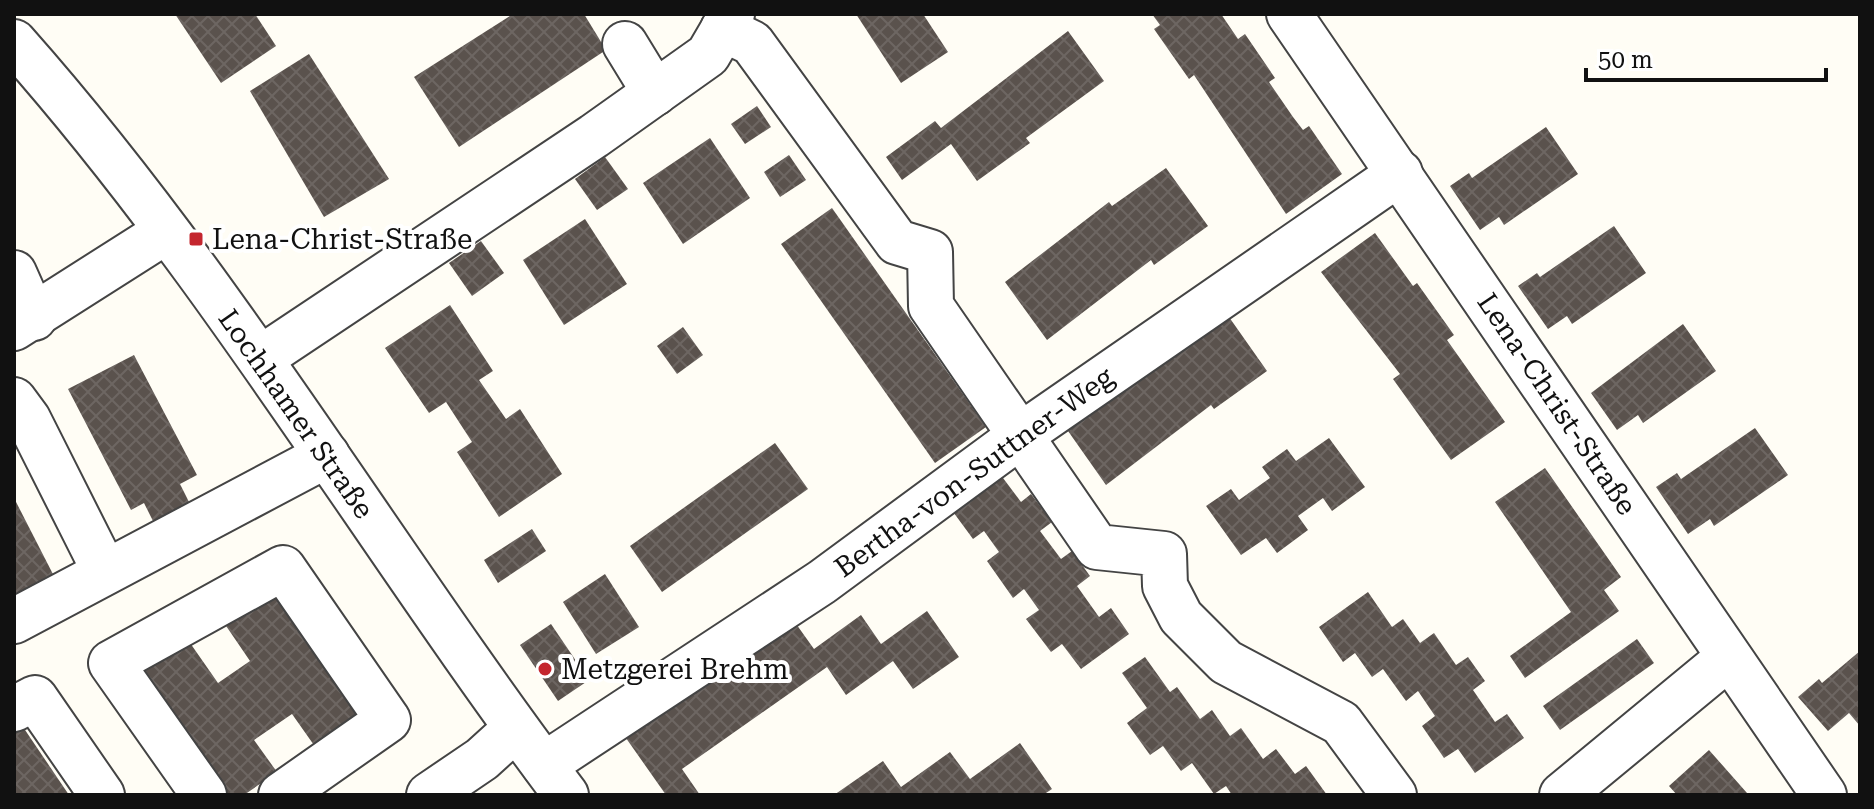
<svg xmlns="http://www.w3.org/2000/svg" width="1874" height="809" viewBox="0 0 1874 809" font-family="'Roboto Serif',serif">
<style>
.building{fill:url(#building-cross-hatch)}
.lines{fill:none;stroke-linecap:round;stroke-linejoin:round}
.minor-casing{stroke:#444;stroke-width:48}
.minor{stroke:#fff;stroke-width:44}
.poi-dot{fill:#c4262e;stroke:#fff;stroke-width:3}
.labels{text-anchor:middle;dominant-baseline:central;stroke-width:8;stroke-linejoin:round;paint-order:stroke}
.poi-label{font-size:28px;fill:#111;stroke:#fff;text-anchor:start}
.street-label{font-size:28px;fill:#111;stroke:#fff}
</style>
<defs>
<pattern id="building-cross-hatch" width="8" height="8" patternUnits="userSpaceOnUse" patternTransform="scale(2)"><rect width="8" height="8" fill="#5a524d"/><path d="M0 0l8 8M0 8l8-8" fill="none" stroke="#6d6662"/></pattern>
</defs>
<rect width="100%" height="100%" fill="#fffdf5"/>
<g class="building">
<path d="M175,14H255L276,46L221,83Z"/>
<path d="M513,14H584L606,50L459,147L414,77Z"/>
<path d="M856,14H923L948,52L901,83Z"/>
<path d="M1152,14H1221L1238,39L1245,34L1275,78L1269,82L1293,117L1303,130L1309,126L1342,174L1286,214L1194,75L1189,79L1154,29L1160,25Z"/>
<path d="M1068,31L1104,81L1026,138L1030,143L977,181L951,144L902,180L886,157L935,121L941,128Z"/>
<path d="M309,54L389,179L324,217L250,91Z"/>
<path d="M757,106L771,127L745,144L731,124Z"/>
<path d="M1546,127L1578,174L1504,225L1499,217L1480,230L1450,186L1469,173L1472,178Z"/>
<path d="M710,138L750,198L683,244L643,183Z"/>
<path d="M789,155L806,180L780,197L764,172Z"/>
<path d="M605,157L628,189L597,210L575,179Z"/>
<path d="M1166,168L1208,226L1154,265L1151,260L1047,340L1005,282L1109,202L1112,206Z"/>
<path d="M832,208L986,427L935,463L781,244Z"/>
<path d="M585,219L627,284L564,325L523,260Z"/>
<path d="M1614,226L1646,273L1572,324L1567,316L1548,329L1518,286L1537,273L1540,277Z"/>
<path d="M1375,233L1413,286L1417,283L1454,335L1447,340L1505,422L1451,460L1393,379L1400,374L1321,272Z"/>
<path d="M481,241L504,273L472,296L449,263Z"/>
<path d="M450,305L493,371L479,380L506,419L520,409L562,474L499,517L457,452L472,442L446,402L429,413L385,348Z"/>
<path d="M1229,317L1267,371L1214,409L1211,405L1106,485L1068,431L1172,351L1175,356Z"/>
<path d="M1683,324L1716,371L1643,423L1638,415L1617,430L1591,393Z"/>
<path d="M683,327L703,355L677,374L657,346Z"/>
<path d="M134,355L197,475L180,484L193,510L157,529L144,503L131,510L68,389Z"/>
<path d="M1755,428L1788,475L1714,526L1710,519L1688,534L1656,487L1677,473L1681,479Z"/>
<path d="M1329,438L1365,487L1332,511L1323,498L1298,516L1308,530L1277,553L1266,538L1241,555L1206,506L1231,489L1239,500L1270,478L1262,467L1287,449L1296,461Z"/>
<path d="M775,443L808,489L662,592L630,546Z"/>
<path d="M1545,468L1621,577L1604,590L1619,611L1525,678L1510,656L1571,612L1495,502Z"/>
<path d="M997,470L1021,502L1031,494L1052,522L1040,531L1061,559L1072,551L1090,576L1077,586L1099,617L1111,608L1129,634L1081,669L1062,644L1051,652L1026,619L1039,610L1024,589L1013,598L987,561L999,552L984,531L973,539L948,505Z"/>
<path d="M14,498L57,582L14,605Z"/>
<path d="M532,529L546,551L498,583L484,560Z"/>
<path d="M605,574L639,627L596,654L563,602Z"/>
<path d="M279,580L370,710L316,748L292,714L254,740L277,772L244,795H217L135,677L188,640L218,683L250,661L222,620Z"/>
<path d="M1368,592L1392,627L1403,619L1420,643L1434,633L1456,665L1468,657L1485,681L1473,690L1495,722L1507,714L1524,738L1475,773L1458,749L1444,758L1422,726L1435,716L1418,691L1406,701L1383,669L1372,677L1355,653L1343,662L1319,627Z"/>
<path d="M927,611L959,657L913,689L893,661L846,695L827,667L682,769L700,795H666L621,731L644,714L650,723L794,621L814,649L861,615L881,644Z"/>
<path d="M551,624L589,680L558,701L520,645Z"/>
<path d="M1637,639L1654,663L1560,730L1543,706Z"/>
<path d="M1860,651V726L1849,713L1828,731L1798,697L1819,679L1822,683Z"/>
<path d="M1145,657L1170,692L1177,687L1200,719L1212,710L1230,736L1241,728L1263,759L1276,749L1295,774L1306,766L1327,795H1232L1226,786L1214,794L1192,763L1181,771L1163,746L1150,755L1127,723L1147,708L1122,673Z"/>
<path d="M21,724L69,795H14V729Z"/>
<path d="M1020,743L1052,789L1043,795H834L883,761L901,787L950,752L970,779Z"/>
<path d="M1709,750L1747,793L1749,795H1677L1669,786Z"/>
</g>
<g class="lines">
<defs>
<g id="minor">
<path d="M1289,14L1824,795"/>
<path d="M723,29L752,43L897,242L930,252L931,306L1097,547L1164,554L1165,586L1181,617L1226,662L1341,723L1394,795"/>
<path d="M14,42C221,275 379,547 566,795"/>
<path d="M625,44L655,93"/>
<path d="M14,273L34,318"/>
<path d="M14,328L165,232"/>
<path d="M261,358L594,136L708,55L732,14"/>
<path d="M14,400L28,419L105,572"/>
<path d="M14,621L327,455"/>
<path d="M14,709L35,698L102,795"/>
<path d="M544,765L822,582L1031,428L1400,173"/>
<path d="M204,795L111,663L283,568L388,720L281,795"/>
<path d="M429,795L482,759L515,729"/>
<path d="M1562,795L1728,658"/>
</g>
</defs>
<use href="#minor" class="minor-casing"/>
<use href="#minor" class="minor"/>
</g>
<g class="poi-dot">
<rect x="188" y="231" width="16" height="16" rx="4"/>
<circle cx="545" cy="669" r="8"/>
</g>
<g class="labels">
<g class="poi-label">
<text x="212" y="239">Lena-Christ-Straße</text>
<text x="561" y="669">Metzgerei Brehm</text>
</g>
<g class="street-label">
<text transform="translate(1557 404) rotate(56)">Lena-Christ-Straße</text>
<text transform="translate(296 414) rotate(55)">Lochhamer Straße</text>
<text transform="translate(974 472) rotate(-36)">Bertha-von-Suttner-Weg</text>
</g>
</g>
<rect width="1874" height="809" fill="none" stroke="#111111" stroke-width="32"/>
<path d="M1586 68v12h240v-12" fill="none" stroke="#111111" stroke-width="4"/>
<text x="1598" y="68" font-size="24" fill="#111111" stroke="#ffffff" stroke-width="6" paint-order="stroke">50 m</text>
</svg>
